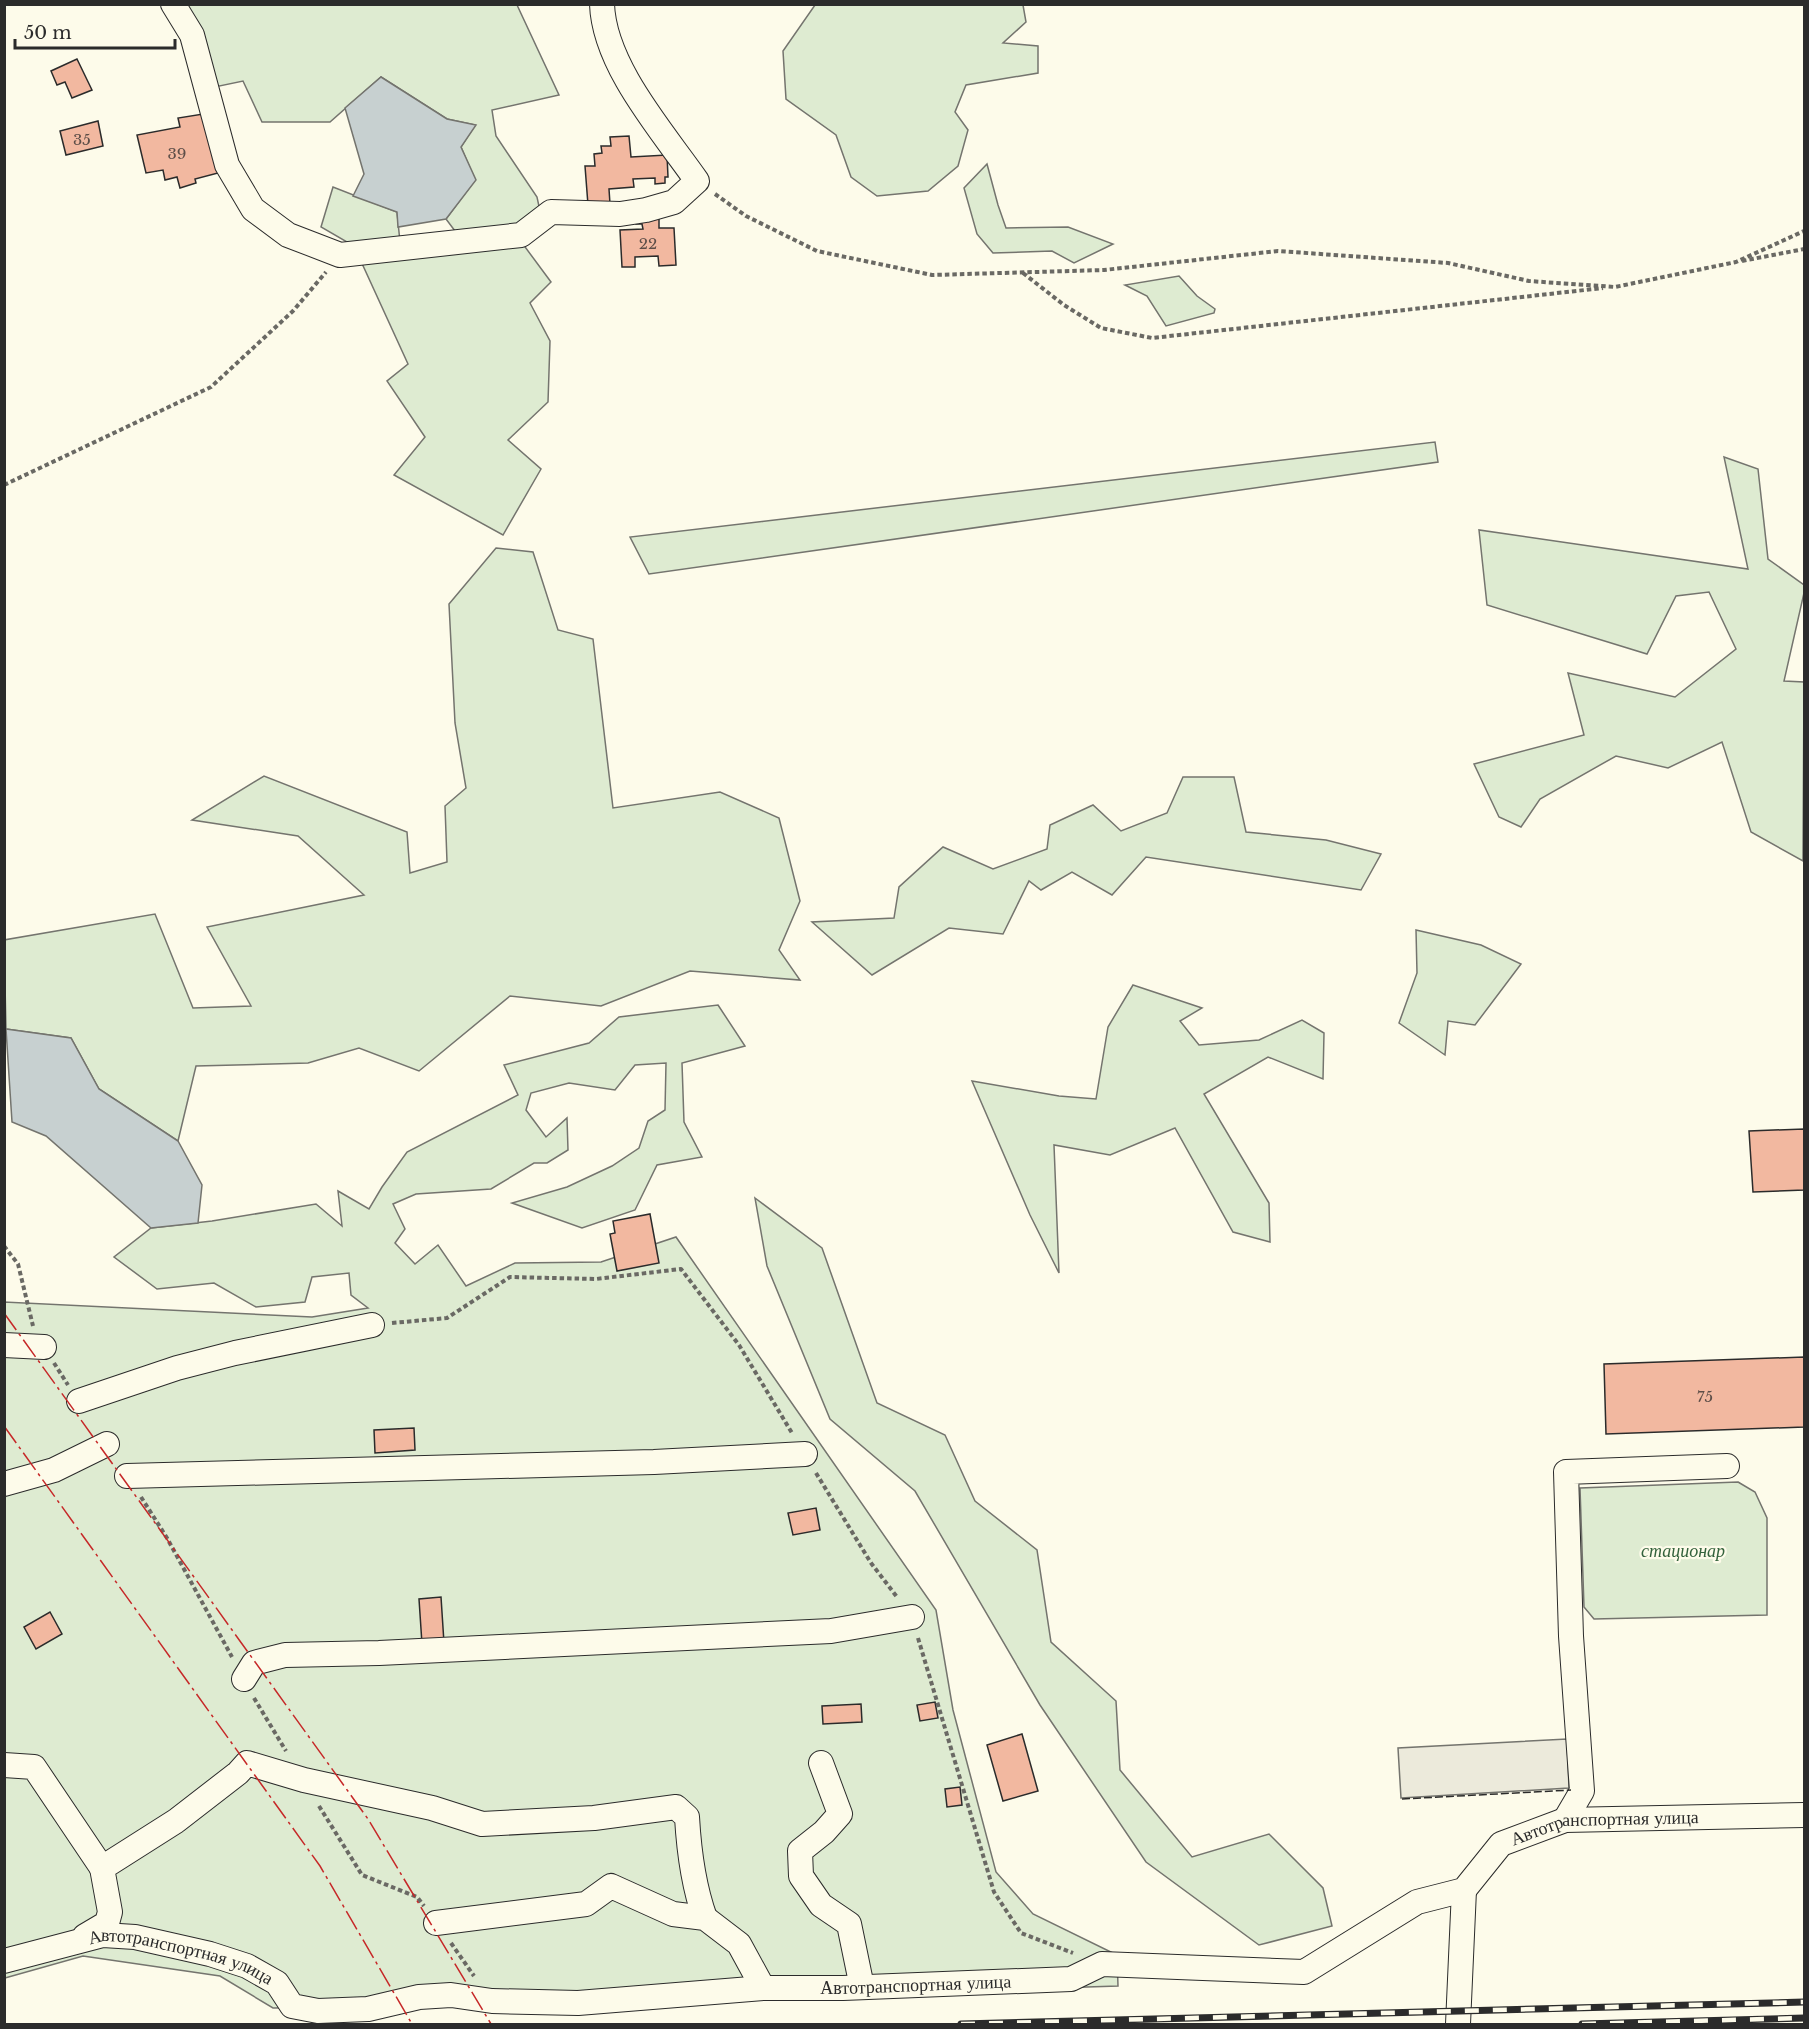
<svg xmlns="http://www.w3.org/2000/svg" width="1809" height="2029" viewBox="0 0 1809 2029" font-family="'Libre Baskerville',serif">
<style>
.green{fill:#deebd1;stroke:#74746e;stroke-width:1.5}
.parking{fill:#eceadb;stroke:#74746e;stroke-width:1.5}
.water{fill:#c7d0d0;stroke:#74746e;stroke-width:1.5}
.building{fill:#f2b8a0;stroke:#2b2b2b;stroke-width:1.5}
.lines{fill:none;stroke-linecap:round;stroke-linejoin:round}
.minor-casing{stroke:#2b2b2b;stroke-width:26}
.path{stroke:#6a6964;stroke-width:4;stroke-dasharray:4.5 3;stroke-linecap:butt}
.minor{stroke:#fdfbea;stroke-width:24}
.rail-casing{stroke:#2b2b2b;stroke-width:7}
.rail{stroke:#fdfbea;stroke-width:4.5;stroke-dasharray:14;stroke-linecap:butt}
.fence{stroke:#2b2b2b;stroke-width:1.5;stroke-dasharray:8 3;stroke-linecap:butt}
.power{stroke:#c62828;stroke-width:1.5;stroke-dasharray:21 4.5 3 4.5;stroke-linecap:butt}
.labels{text-anchor:middle;dominant-baseline:central;stroke-width:4.5;stroke-linejoin:round;paint-order:stroke}
.number-label{font-size:15px;fill:#5d4e48}
.park-label{font-size:18px;font-style:italic;fill:#34623c;stroke:#fdfbea}
.street-label{font-size:18px;fill:#2b2b2b;stroke:#fdfbea}
</style>
<rect width="100%" height="100%" fill="#fdfbea"/>
<g class="green">
<path d="M183,5H517L559,95L492,110L496,136L537,197L543,225L514,232L551,282L530,303L550,341L548,402L508,440L541,469L503,535L394,475L425,437L387,381L408,364L354,246L321,227L333,187L397,212L401,252L464,243L446,219L475,180L461,147L475,125L447,119L381,77L330,122H262L243,81L210,88Z"/>
<path d="M815,5H1023L1026,22L1003,43L1038,46V73L966,85L955,112L968,130L958,166L928,191L877,196L851,177L836,135L786,99L783,51Z"/>
<path d="M987,164L998,205L1006,228L1068,227L1113,244L1074,263L1052,251L993,253L977,234L964,188Z"/>
<path d="M1179,276L1197,296L1215,309L1214,313L1166,326L1147,296L1125,285Z"/>
<path d="M1435,442L1438,462L649,574L630,537Z"/>
<path d="M1724,457L1758,469L1768,559L1804,585V593L1784,681L1804,682L1803,861L1751,832L1722,742L1668,768L1616,756L1540,799L1521,827L1499,817L1474,764L1584,735L1568,673L1675,697L1736,649L1709,592L1676,596L1647,654L1487,605L1479,530L1748,569Z"/>
<path d="M496,548L533,552L558,630L593,639L613,808L720,792L779,818L800,901L779,950L800,980L690,971L601,1006L510,996L419,1071L359,1048L308,1063L196,1066L178,1141L99,1089L71,1038L6,1029L4,940L155,914L193,1008L251,1006L207,927L364,895L298,836L192,820L264,776L407,832L410,873L447,862L445,806L466,788L455,723L449,604Z"/>
<path d="M1183,777H1234L1246,832L1326,840L1381,854L1361,890L1146,857L1112,895L1072,872L1041,890L1029,881L1003,934L949,928L872,975L812,922L894,918L899,887L943,847L993,869L1047,849L1050,825L1093,805L1121,831L1167,813Z"/>
<path d="M1416,930L1481,945L1521,964L1475,1025L1448,1021L1445,1055L1399,1023L1417,973Z"/>
<path d="M1133,985L1202,1008L1180,1021L1199,1045L1259,1040L1302,1020L1324,1033L1323,1079L1268,1057L1204,1094L1269,1203L1270,1242L1233,1232L1175,1128L1110,1155L1054,1145L1059,1273L1030,1215L972,1081L1059,1096L1096,1099L1108,1027Z"/>
<path d="M718,1005L745,1046L682,1063L684,1122L702,1157L657,1165L635,1210L582,1228L512,1203L567,1187L612,1166L639,1148L648,1121L665,1110L666,1063L635,1065L615,1090L569,1083L531,1093L526,1110L546,1137L567,1118L568,1150L547,1163H534L491,1189L416,1194L393,1204L405,1229L395,1243L415,1264L438,1245L466,1286L515,1263L601,1262L676,1237L936,1610L953,1710L996,1872L1033,1914L1117,1955L1118,1986L433,2007L273,2008L220,1976L83,1956L5,1978L4,1302L312,1317L368,1308L351,1295L349,1273L312,1277L305,1302L256,1307L214,1283L157,1289L114,1257L151,1228L212,1221L316,1204L342,1226L338,1191L369,1209L382,1187L407,1152L518,1095L504,1065L589,1043L619,1017Z"/>
<path d="M755,1198L822,1248L877,1403L945,1435L975,1501L1037,1550L1051,1642L1116,1701L1120,1770L1192,1857L1269,1834L1323,1888L1332,1926L1259,1945L1146,1862L1040,1705L915,1491L830,1419L767,1266Z"/>
<path d="M1738,1482L1755,1492L1767,1518V1615L1594,1619L1584,1607L1580,1488Z"/>
</g>
<path class="parking" d="M1567,1739L1569,1788L1401,1798L1398,1748Z"/>
<g class="water">
<path d="M381,77L447,119L476,125L461,147L476,180L446,219L398,227L397,212L353,196L364,174L345,108Z"/>
<path d="M6,1029L71,1038L99,1089L178,1141L202,1185L198,1223L151,1228L46,1136L12,1122Z"/>
</g>
<g class="building">
<path d="M77,59L92,90L72,98L65,82L57,85L51,71Z"/>
<path d="M203,114L218,173L195,179L196,183L180,188L177,177L165,180L163,170L146,173L137,135L180,127L178,118Z"/>
<path d="M98,121L103,146L66,155L60,131Z"/>
<path d="M629,136L631,157L667,155L668,177H665V183L655,184V178L633,179L634,187L609,189L610,204L588,205L585,166H595L594,154L602,153L601,146H611L610,137Z"/>
<path d="M636,215H659V228H674L676,265L659,266L658,256L635,257V267H622L620,230L643,229L642,224H636Z"/>
<path d="M1804,1129V1190L1753,1192L1749,1131Z"/>
<path d="M650,1214L659,1263L617,1271L610,1234L615,1233L613,1221Z"/>
<path d="M1804,1357V1427L1606,1434L1604,1364Z"/>
<path d="M414,1428L415,1450L375,1453L374,1430Z"/>
<path d="M816,1508L820,1530L793,1535L788,1513Z"/>
<path d="M441,1597L444,1643L422,1644L419,1599Z"/>
<path d="M50,1612L62,1634L36,1649L24,1627Z"/>
<path d="M935,1702L938,1718L920,1721L917,1705Z"/>
<path d="M861,1704L862,1722L823,1724L822,1706Z"/>
<path d="M1022,1734L1038,1791L1003,1801L987,1745Z"/>
<path d="M960,1787L962,1805L947,1807L945,1789Z"/>
</g>
<g class="lines">
<defs>
<g id="minor">
<path d="M173,4L192,35L227,165L253,209L288,235L340,255L521,235L551,212L620,214L646,210L674,202L697,181C663,132 604,66 602,4"/>
<path d="M4,1345L44,1347"/>
<path d="M79,1401L177,1368L235,1353L372,1325"/>
<path d="M127,1476L654,1462L805,1454"/>
<path d="M4,1484L54,1470L107,1444"/>
<path d="M244,1679L254,1663L285,1655L379,1653L831,1631L912,1617"/>
<path d="M821,1763L840,1814L824,1832L800,1851L801,1876L821,1905L849,1924L862,1987"/>
<path d="M4,1765L34,1767L102,1868"/>
<path d="M1565,1820L1582,1791L1571,1636L1566,1472L1727,1466"/>
<path d="M436,1923L586,1904L611,1886L673,1914L705,1918L739,1944L763,1988"/>
<path d="M85,1936L107,1923L110,1912L102,1868L176,1821L238,1773L247,1763L304,1780L432,1808L482,1824L594,1818L676,1807L687,1817C689,1852 693,1885 705,1918"/>
<path id="s1" d="M4,1961L103,1935L135,1937L210,1954L247,1966L277,1983L292,2006L318,2011L368,2009L419,1997L451,1995L492,2001L578,2003L763,1988H843L1071,1979L1102,1964L1304,1972L1417,1902L1464,1890L1501,1844L1565,1820L1804,1815"/>
<path d="M1458,2024L1464,1890"/>
</g>
</defs>
<use href="#minor" class="minor-casing"/>
<g class="path">
<path d="M715,194L746,216L817,251L932,275L1104,270L1278,251L1448,263L1529,281L1615,287L1736,262L1804,231"/>
<path d="M1742,261L1804,249"/>
<path d="M1023,273L1064,305L1101,328L1152,338L1603,288"/>
<path d="M4,485L211,387L293,311L326,272"/>
<path d="M4,1246L18,1264L33,1326"/>
<path d="M392,1323L447,1318L510,1277L596,1279L681,1269L739,1345L792,1433"/>
<path d="M54,1363L68,1385"/>
<path d="M816,1473L871,1563L897,1597"/>
<path d="M141,1497L167,1538L232,1657"/>
<path d="M918,1638L994,1892L1021,1933L1073,1953"/>
<path d="M254,1698L286,1751"/>
<path d="M319,1806L362,1875L417,1897L424,1906"/>
<path d="M451,1943L474,1976"/>
</g>
<use href="#minor" class="minor"/>
<defs>
<g id="rail">
<path d="M961,2024L1804,2002"/>
<path d="M1582,2024L1804,2018"/>
</g>
</defs>
<use href="#rail" class="rail-casing"/>
<use href="#rail" class="rail"/>
<path class="fence" d="M1402,1799L1571,1790"/>
<g class="power">
<path d="M4,1313L368,1819L491,2024"/>
<path d="M4,1426L320,1866L412,2024"/>
</g>
</g>
<g class="labels">
<g class="number-label">
<text x="82" y="139">35</text>
<text x="177" y="153">39</text>
<text x="648" y="243">22</text>
<text x="1705" y="1396">75</text>
</g>
<g class="park-label">
<text x="1683" y="1551">стационар</text>
</g>
<g class="street-label">
<text stroke="none"><textPath href="#s1" startOffset="1678">Автотранспортная улица</textPath></text>
<text stroke="none"><textPath href="#s1" startOffset="183">Автотранспортная улица</textPath></text>
<text stroke="none"><textPath href="#s1" startOffset="939">Автотранспортная улица</textPath></text>
</g>
</g>
<rect width="1809" height="2029" fill="none" stroke="#2b2b2b" stroke-width="12"/>
<path d="M15 39v9h160v-9" fill="none" stroke="#2b2b2b" stroke-width="3"/>
<text x="24" y="39" font-size="18" fill="#2b2b2b" stroke="#fdfbea" stroke-width="4.5" paint-order="stroke">50 m</text>
</svg>
